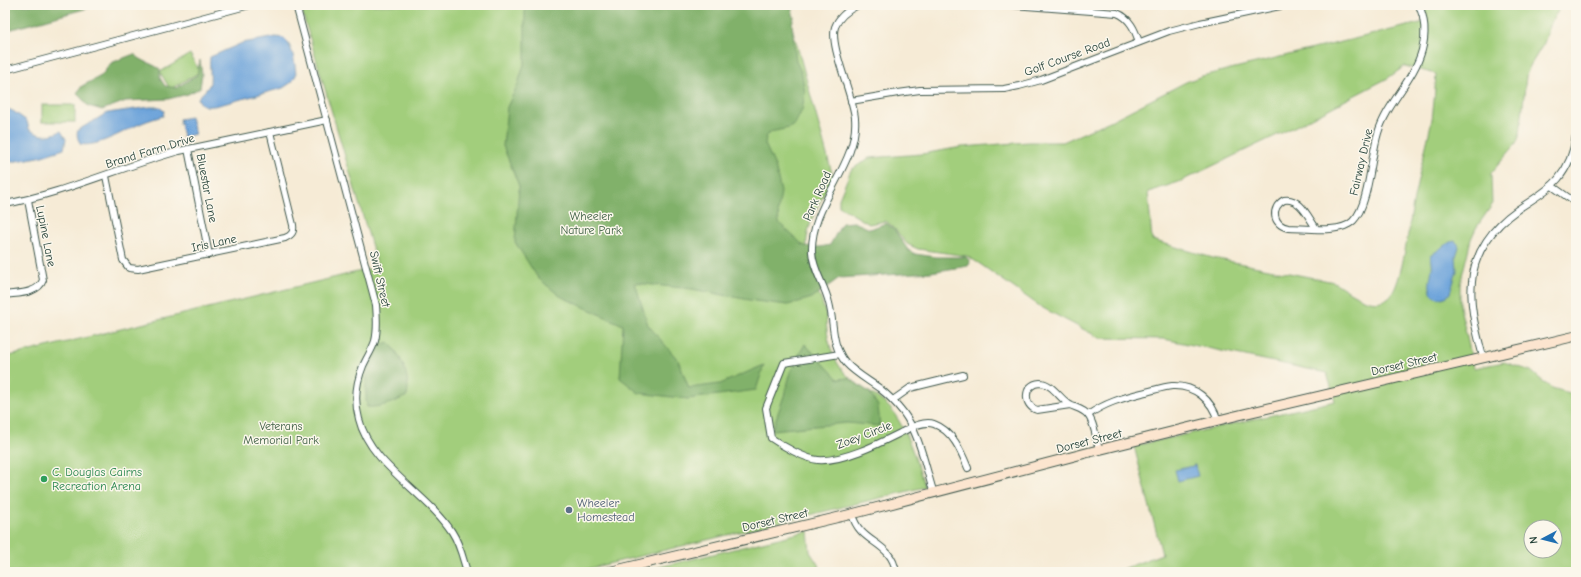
<svg xmlns="http://www.w3.org/2000/svg" width="1581" height="577" viewBox="0 0 1581 577" font-family="'Comic Neue',sans-serif">
<style>
.green{fill:#a2ce7b;stroke:#608658;fill-rule:evenodd}
.forest{fill:#81b16b;stroke:#507750}
.water{fill:#6ca3da;stroke:#467087}
.lines{fill:none;stroke-linecap:round;stroke-linejoin:round}
.street-casing{stroke:#3f574c;stroke-width:8}
.secondary-casing{stroke:#3f574c;stroke-width:11}
.street{stroke:#fff;stroke-width:6}
.secondary{stroke:#fce5cf;stroke-width:9}
.leisure-dot{fill:#2e9e5b;stroke:#fbf7ec;stroke-width:1.5}
.service-dot{fill:#5c6f8a;stroke:#fbf7ec;stroke-width:1.5}
.labels{text-anchor:middle;dominant-baseline:central;stroke-width:3;stroke-linejoin:round;paint-order:stroke}
.street-label{font-size:12px;fill:#1f3d34;stroke:#fbf7ec}
.park-label{font-size:12px;fill:#406146;stroke:#fbf7ec}
.leisure-label{font-size:12px;fill:#27864d;stroke:#fbf7ec;text-anchor:start}
.service-label{font-size:12px;fill:#4e5e75;stroke:#fbf7ec;text-anchor:start}
</style>
<rect width="100%" height="100%" fill="#fbf7ec"/>
<filter id="ink" filterUnits="userSpaceOnUse"><feTurbulence type="fractalNoise" baseFrequency=".025" numOctaves="2"/><feDisplacementMap in="SourceGraphic" scale="8" xChannelSelector="R" yChannelSelector="G"/><feConvolveMatrix kernelMatrix="1 2 1 2 8 2 1 2 1" color-interpolation-filters="sRGB"/></filter>
<filter id="wash" filterUnits="userSpaceOnUse"><feTurbulence type="fractalNoise" baseFrequency=".012" numOctaves="4" result="noise"/><feDisplacementMap in="SourceGraphic" scale="16" xChannelSelector="R" yChannelSelector="G"/><feGaussianBlur stdDeviation="0.9" result="paint"/><feColorMatrix in="noise" values="0 0 0 0 0 0 0 0 0 0 0 0 0 0 0 0 0 1.4 0 .05"/><feComposite in="paint" operator="in"/></filter>
<g filter="url(#wash)">
<rect width="100%" height="100%" fill="#f6ebd6"/>
<g class="green">
<path d="M300,5H786L833,177C823,196 810,217 807,238C804,260 820,293 826,315C827,320 826,325 827,330C828,341 833,357 840,367C852,384 871,391 887,405C905,422 917,464 925,487L575,572H5V357L378,267Z"/>
<path d="M1423,5H1562L1552,20L1544,43L1530,66L1526,76L1520,134L1516,144L1491,173L1492,205L1476,228L1471,239L1460,284V307L1474,368L1504,362L1531,371L1546,384L1552,388L1576,395V572H1115L1162,554L1134,446L1335,401L1327,373L1164,339L1100,338L1041,307L980,264L967,256L918,249L907,244L894,228L886,221L869,224L839,206V199L851,170L869,158L922,154L962,147L1029,142H1063L1110,121L1186,82L1202,76L1428,21ZM1405,66L1436,74C1435,89 1434,104 1432,119C1427,144 1420,169 1415,194C1410,214 1403,286 1389,297C1372,311 1348,290 1334,282L1213,258L1152,240L1148,192L1179,182L1296,126L1388,78ZM1531,527H1555V551H1531Z"/>
<path d="M190,54L200,72L170,89L160,72Z"/>
<rect x="42" y="105" width="33" height="17"/>
<path d="M808,531L810,552L823,572H639Z"/>
</g>
<g class="forest">
<path d="M5,5H99L5,31Z"/>
<path d="M525,5H791L794,18L792,23L796,61L802,74L805,93L802,110L795,124L789,128L770,132L766,137L765,144L775,166L781,192L778,211L779,223L804,246L820,247L830,245L842,223L854,222L870,229L886,223L894,229L908,250L915,254L936,257H966L969,260L970,263L968,266L931,272L839,278L812,298L788,305L755,301L692,289L635,283L648,325L678,360L689,388L720,384L764,365L756,390L688,399L639,393L620,378L623,325L560,296L538,278L515,242L519,186L503,146L507,107L518,84L525,61Z"/>
<path d="M134,54C141,61 151,63 160,69V78L165,86L176,88L197,75L200,60L202,74L200,88L188,94L168,99L126,101L102,110L88,106L77,93L82,86L101,76L111,63Z"/>
<path d="M389,342C401,356 411,377 407,396C395,402 380,408 367,407C364,389 366,346 389,342Z"/>
<path d="M805,344L838,379L849,378L870,393L878,406L880,426L847,423L772,430L784,396L793,365Z"/>
</g>
<g class="water">
<path d="M276,37L284,38C293,47 295,62 296,75L292,82L283,88L223,104C215,106 201,110 198,98C202,93 208,89 210,83C211,75 209,65 210,57L242,43Z"/>
<path d="M150,107H159L164,111L163,116C156,118 149,120 142,123C127,129 96,149 80,144C78,139 76,135 78,130L107,113Z"/>
<path d="M5,108L13,111L27,121L29,129C41,137 48,137 61,131L66,139L64,149L39,157L5,163Z"/>
<path d="M191,117L195,134L183,137L179,119Z"/>
<path d="M1455,241L1458,244L1459,247L1456,256L1457,271L1450,293C1447,298 1440,299 1435,297C1426,289 1431,278 1432,268C1433,264 1431,260 1431,255L1450,242Z"/>
<path d="M1193,465H1195L1198,476L1178,481L1175,470L1193,466Z"/>
</g>
</g>
<g filter="url(#ink)">
<g class="lines">
<defs>
<g id="street">
<path d="M296,5L376,305C377,317 378,329 375,341C372,350 367,357 363,366C356,383 354,401 359,419C370,465 427,493 452,532C460,544 463,559 467,572"/>
<path d="M858,5C848,10 839,16 835,27C829,46 853,95 855,118C859,164 810,204 812,252C813,271 825,285 829,303C835,325 830,343 846,363C855,373 868,380 879,388C888,395 896,403 903,412C920,435 925,466 934,494"/>
<path d="M1013,5L1117,13C1130,18 1135,30 1139,42"/>
<path d="M5,70L250,5"/>
<path d="M851,101L898,93L920,90L1004,89L1019,86L1041,80L1169,31L1200,23L1285,5"/>
<path d="M188,149L209,255"/>
<path d="M106,176L123,260L129,268L138,269L285,238C292,235 294,232 293,225L270,132"/>
<path d="M1552,186L1576,203"/>
<path d="M5,204C65,193 120,167 179,151L327,120"/>
<path d="M1316,228C1308,217 1300,197 1284,200C1270,208 1273,225 1288,228C1306,228 1340,234 1353,221C1369,206 1371,155 1378,133C1387,103 1414,80 1422,50C1426,35 1425,19 1419,5"/>
<path d="M5,295C18,293 38,294 43,280L28,200"/>
<path d="M840,354L784,363L766,408L771,438C781,445 805,459 818,460C843,462 880,443 902,432C910,428 924,420 934,424C953,431 961,451 968,468"/>
<path d="M1483,357C1477,333 1469,308 1472,282C1474,252 1493,227 1517,210C1531,200 1547,192 1558,179C1568,167 1574,151 1576,135"/>
<path d="M893,400L910,388L963,375"/>
<path d="M1070,405L1037,410C1023,406 1023,384 1040,383C1052,383 1060,399 1070,405C1076,408 1083,409 1088,415C1095,424 1096,439 1099,450"/>
<path d="M1088,415C1105,403 1122,398 1142,393C1152,391 1162,387 1172,386C1195,385 1212,400 1218,421"/>
<path d="M852,514C860,545 891,540 896,572"/>
</g>
<path id="secondary" d="M608,572L852,514L1090,452L1235,416L1576,336"/>
</defs>
<use href="#street" class="street-casing"/>
<use href="#secondary" class="secondary-casing"/>
<use href="#street" class="street"/>
<use href="#secondary" class="secondary"/>
</g>
</g>
<circle class="leisure-dot" cx="44" cy="479" r="4"/>
<circle class="service-dot" cx="569" cy="510" r="4"/>
<g class="labels">
<g class="street-label">
<text transform="translate(1067 57) rotate(-20)">Golf Course Road</text>
<text transform="translate(150 151) rotate(-17)">Brand Farm Drive</text>
<text transform="translate(1361 162) rotate(-77)">Fairway Drive</text>
<text transform="translate(207 188) rotate(79)">Bluestar Lane</text>
<text transform="translate(817 196) rotate(-66)">Park Road</text>
<text transform="translate(46 236) rotate(79)">Lupine Lane</text>
<text transform="translate(214 243) rotate(-12)">Iris Lane</text>
<text transform="translate(380 279) rotate(77)">Swift Street</text>
<text transform="translate(1404 364) rotate(-13)">Dorset Street</text>
<text transform="translate(864 435) rotate(-21)">Zoey Circle</text>
<text transform="translate(1089 441) rotate(-14)">Dorset Street</text>
<text transform="translate(775 520) rotate(-13)">Dorset Street</text>
</g>
<g class="park-label">
<text x="591" y="216">Wheeler<tspan x="591" dy="14">Nature Park</tspan></text>
<text x="281" y="426">Veterans<tspan x="281" dy="14">Memorial Park</tspan></text>
</g>
<g class="leisure-label">
<text x="52" y="472">C. Douglas Cairns<tspan x="52" dy="14">Recreation Arena</tspan></text>
</g>
<g class="service-label">
<text x="577" y="503">Wheeler<tspan x="577" dy="14">Homestead</tspan></text>
</g>
</g>
<rect width="1581" height="577" fill="none" stroke="#fbf7ec" stroke-width="20"/>
<g transform="translate(1543 539) rotate(263)"><circle r="19" fill="#fbf7ec" stroke="#a3ada2"/>
<path d="M0-3L7 15L0 10L-7 15Z" fill="#1f6fb2"/>
<text y="-6" font-size="11" font-weight="bold" text-anchor="middle" fill="#1f3d34">N</text>
</g>
</svg>
